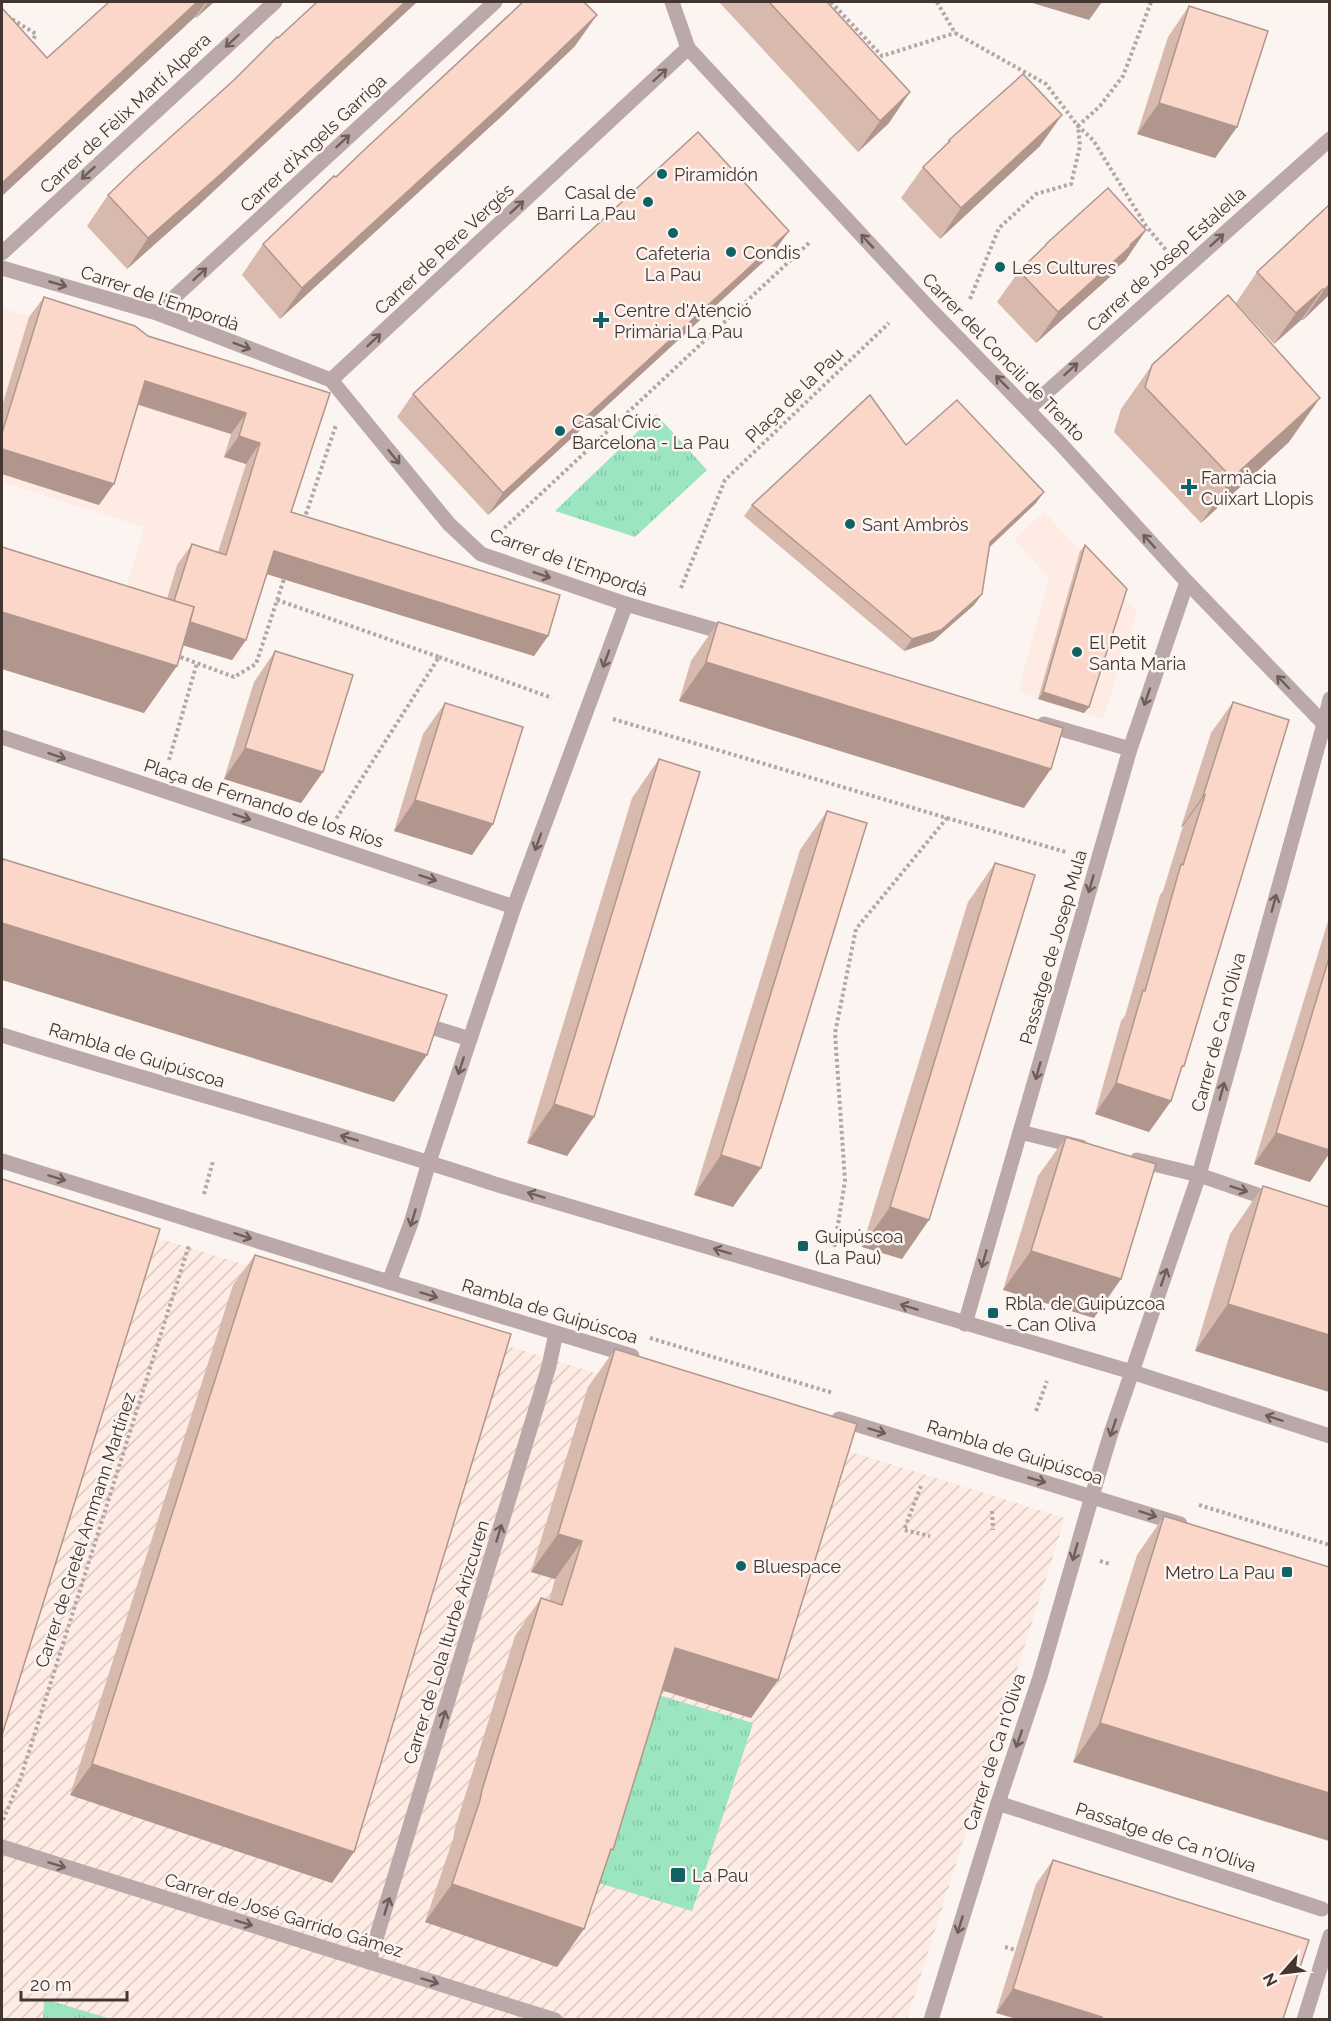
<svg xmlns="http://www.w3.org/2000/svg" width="1331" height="2021" viewBox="0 0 1331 2021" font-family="Raleway,sans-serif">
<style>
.built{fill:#fdebe4}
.industrial{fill:url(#industrial-furrows)}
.grass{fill:url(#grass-tufts)}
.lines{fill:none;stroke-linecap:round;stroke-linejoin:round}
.path{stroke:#b1a7a3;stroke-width:4;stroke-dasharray:3 3;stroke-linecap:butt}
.service{stroke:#baa9a8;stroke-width:15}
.minor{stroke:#baa9a8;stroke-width:15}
.tertiary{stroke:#baa9a8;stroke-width:15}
.wall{fill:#d8b9ad}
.shaded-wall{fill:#b0968d}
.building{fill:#fbd7c9;stroke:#b0968d;stroke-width:1.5}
.oneway{stroke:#6d5e59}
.poi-dot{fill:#116264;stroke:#fbf4f1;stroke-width:2}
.labels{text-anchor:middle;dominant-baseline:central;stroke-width:5;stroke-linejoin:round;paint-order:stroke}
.street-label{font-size:18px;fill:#43352f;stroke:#fbf4f1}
.poi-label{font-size:18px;fill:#43352f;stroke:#fbf4f1;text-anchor:start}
</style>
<defs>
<pattern id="industrial-furrows" width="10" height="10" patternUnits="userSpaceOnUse" patternTransform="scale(1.5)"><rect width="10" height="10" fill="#fdebe4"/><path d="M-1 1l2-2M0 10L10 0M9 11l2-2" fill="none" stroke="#dacac4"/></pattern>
<pattern id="grass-tufts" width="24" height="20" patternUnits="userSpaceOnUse" patternTransform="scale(1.5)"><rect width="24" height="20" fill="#9be5c1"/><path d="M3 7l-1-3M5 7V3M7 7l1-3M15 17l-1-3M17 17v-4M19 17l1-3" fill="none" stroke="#87c5a6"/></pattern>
</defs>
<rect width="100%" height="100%" fill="#fbf4f1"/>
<g class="built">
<path d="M2,308L317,407L237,662L116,624L144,527L2,482Z"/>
<path d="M1044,512L1137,611L1103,719L1018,692L1049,578L1014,540Z"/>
</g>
<path class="industrial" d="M2,1190L1065,1518L907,2019H2Z"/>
<g class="grass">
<path d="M656,414L707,470L635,537L555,511Z"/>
<path d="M658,1695L753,1723L692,1911L599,1883Z"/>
<path d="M44,1999L111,2019H43Z"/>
</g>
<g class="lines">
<g class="path">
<path d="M831,2L882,56L955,33"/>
<path d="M937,2L955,33L1046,84L1078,126L1093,140L1146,226L1166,250"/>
<path d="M2,13L36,34L30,46"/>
<path d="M970,299L999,228L1036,194L1071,184L1080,146L1078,126L1100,106L1123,76L1151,2"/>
<path d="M304,520L336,425"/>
<path d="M500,532L810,242"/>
<path d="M681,588L725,480L889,323"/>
<path d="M277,600L439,657L336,819"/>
<path d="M175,655L234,677L256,664L285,576"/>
<path d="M439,657L552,698"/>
<path d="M613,719L947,818L856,929L835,1033L845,1181L834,1249"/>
<path d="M169,760L197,663"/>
<path d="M947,818L1066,852"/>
<path d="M204,1194L213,1161"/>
<path d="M650,1338L833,1393"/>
<path d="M1036,1411L1047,1381"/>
<path d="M921,1486L904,1530L930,1536"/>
<path d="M1199,1505L1330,1545"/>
<path d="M992,1511L993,1530"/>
<path d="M1100,1561L1110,1564"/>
<path d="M3,1820L20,1780L189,1245"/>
<path d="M1005,1947L1019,1951"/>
</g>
<g class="service">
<path d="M2,737L514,907"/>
<path d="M418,1023L470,1039"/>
</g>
<g class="minor">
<path d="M672,2L688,48L930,309L1059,442L1187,582L1324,724L1330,725"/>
<path d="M2,253L275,2"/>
<path d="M2,268L157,313L331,380L449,524L481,554L626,604L733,635"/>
<path d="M157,313L495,2"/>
<path d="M331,380L688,48"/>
<path d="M1028,409L1330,139"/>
<path d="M1044,724L1130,749"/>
<path d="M1020,1132L1081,1147"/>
<path d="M1137,1160L1199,1175L1275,1201"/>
<path d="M429,1162L514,907L626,604"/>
<path d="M965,1324L1130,749L1187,582"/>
<path d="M1132,1372L1199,1175L1324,724L1330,699"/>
<path d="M998,1803L1322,1909"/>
<path d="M2,1847L555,2020"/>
<path d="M369,1962L549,1366L556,1333"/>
<path d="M931,2020L998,1803L1040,1677L1092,1496"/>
<path d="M1304,2020L1330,1936"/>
</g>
<g class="tertiary">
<path d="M2,1035C166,1087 334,1130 498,1185L1132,1372L1330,1436"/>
<path d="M2,1161L389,1282L632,1356"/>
<path d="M389,1282L411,1223L429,1162"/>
<path d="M839,1419L1180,1524"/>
<path d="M1092,1496L1111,1433L1132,1372"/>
</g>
</g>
<g class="wall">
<path d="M109,2H214L196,18L195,17L47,58Z"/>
<path d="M719,2H827L889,123L858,152Z"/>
<path d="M1189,6L1237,127L1215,158L1137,134L1168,37Z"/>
<path d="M575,46L504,114L280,319L242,275L263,244L336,177Z"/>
<path d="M949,140L1040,146L940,239L901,198L923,167L945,147Z"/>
<path d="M108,195L200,204L127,269L87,226Z"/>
<path d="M1329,205V295L1303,320H1301L1274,344L1236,303L1257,272Z"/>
<path d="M1146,230L1125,261L1114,270L1110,277L1036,343L997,302L1019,271L1041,251L1046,244Z"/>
<path d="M773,253L488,515L397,417L413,394Z"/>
<path d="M44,297L148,336L330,393L291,512L548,636L534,656L267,574L246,640L232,660L183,645L144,713L2,669V547L167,599L177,565L192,544L218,552L246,464L224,457L231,434L138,405L99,505L2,474V406L29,317Z"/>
<path d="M1152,365L1289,442L1201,523L1114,432L1121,409Z"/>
<path d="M906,445L1036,503L990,547L982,594L974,605L933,641L904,651L744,516L752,505Z"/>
<path d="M1085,545L1089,707L1084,713L1038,699L1080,551Z"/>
<path d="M718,622L1024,808L679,701L691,661Z"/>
<path d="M275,651L323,772L301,803L224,779L254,682Z"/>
<path d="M1233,702L1184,1066L1180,1071L1171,1101L1149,1132L1095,1114L1121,1021L1125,1016L1160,895L1163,891L1183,826L1181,827L1211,733Z"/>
<path d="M445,703L493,824L472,855L394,831L423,734Z"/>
<path d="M659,759L594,1117L567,1156L527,1143L632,798Z"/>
<path d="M827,811L733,1207L694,1195L800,850Z"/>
<path d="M995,863L902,1259L862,1247L968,902Z"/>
<path d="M1329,918V1154L1310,1182L1254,1164Z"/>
<path d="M1066,1137L1094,1318L1003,1290L1038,1176Z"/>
<path d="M1263,1186L1329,1207L1195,1351L1230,1234Z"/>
<path d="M255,1255L332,1883L70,1795L233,1285Z"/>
<path d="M615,1349L778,1680L751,1718L662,1690L609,1856L557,1967L425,1922L453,1839L455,1828L515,1636L541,1598L549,1601L555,1579L531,1572L588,1387Z"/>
<path d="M1164,1516L1329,1567L1073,1762L1137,1555Z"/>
<path d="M1053,1860L1283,2019H1017L996,2013L1036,1884Z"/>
</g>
<g class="shaded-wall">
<path d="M197,2H206L195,17L2,196V183Z"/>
<path d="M208,2H214L196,18Z"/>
<path d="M405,2H417L200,204L127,269L148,238Z"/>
<path d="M1029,2H1102L1089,20Z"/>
<path d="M597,15L575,46L504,114L280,319L302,288Z"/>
<path d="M910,92L889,123L858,152L880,121Z"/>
<path d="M1159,103L1237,127L1215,158L1137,134Z"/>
<path d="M1062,115L1040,146L940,239L961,208Z"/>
<path d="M1146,230L1125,261L1114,270L1110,277L1036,343L1058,312Z"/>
<path d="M789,231L773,253L488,515L503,493Z"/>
<path d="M1329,285V295L1303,320L1324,290Z"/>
<path d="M1323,289L1301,320L1274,344L1296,313Z"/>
<path d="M145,381L246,413L231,434L131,402Z"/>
<path d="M1320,398L1289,442L1201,523L1232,478Z"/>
<path d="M239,436L260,443L246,464L224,457Z"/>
<path d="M2,449L114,484L99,505L2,474Z"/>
<path d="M1044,492L1036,503L983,553L990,542Z"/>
<path d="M274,551L548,636L534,656L260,572Z"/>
<path d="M982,594L974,605L933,641L904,651L912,639Z"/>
<path d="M2,612L177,666L144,713L2,669Z"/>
<path d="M170,616L246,640L232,660L155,637Z"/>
<path d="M706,662L1051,769L1024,808L679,701Z"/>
<path d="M1043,692L1089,707L1084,713L1038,699Z"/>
<path d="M245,748L323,772L301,803L224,779Z"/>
<path d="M1205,795L1183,826L1181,827L1203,796Z"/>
<path d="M415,800L493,824L472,855L394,831Z"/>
<path d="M2,923L427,1055L394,1102L2,980Z"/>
<path d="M1116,1083L1171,1101L1149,1132L1095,1114Z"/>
<path d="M554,1104L594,1117L567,1156L527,1143Z"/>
<path d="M1276,1133L1329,1150V1154L1310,1182L1254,1164Z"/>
<path d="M721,1155L761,1168L733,1207L694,1195Z"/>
<path d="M890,1207L929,1220L902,1259L862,1247Z"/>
<path d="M1031,1251L1121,1279L1094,1318L1003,1290Z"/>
<path d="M1228,1304L1329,1335V1392L1195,1351Z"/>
<path d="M558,1534L582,1541L555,1579L531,1572Z"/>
<path d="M675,1648L778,1680L751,1718L648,1686Z"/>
<path d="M1100,1723L1329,1793V1841L1073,1762Z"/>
<path d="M92,1764L354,1852L332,1883L70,1795Z"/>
<path d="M452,1884L584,1929L557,1967L425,1922Z"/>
<path d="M1013,1989L1102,2017L1101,2019H1017L996,2013Z"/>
</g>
<g class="building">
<path d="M109,2H197L2,183V8L47,58Z"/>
<path d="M317,2H405L222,173L148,238L108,195L135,169L234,80L277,37L278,38Z"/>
<path d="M523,2H584L597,15L526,83L302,288L263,244L334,176L336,177L362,152Z"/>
<path d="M769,2H827L910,92L880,121Z"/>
<path d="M1189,6L1268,31L1237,127L1159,103Z"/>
<path d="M1023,74L1062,115L961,208L923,167L950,141L949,140Z"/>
<path d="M698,132L789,231L503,493L413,394Z"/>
<path d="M1108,188L1146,230L1130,245L1131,246L1058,312L1019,271L1046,245V244Z"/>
<path d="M1329,205V285L1324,290L1323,289L1296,313L1257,272Z"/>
<path d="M1228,295L1320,398L1232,478L1145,387L1152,365Z"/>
<path d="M44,297L135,326L148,336L330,393L291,512L560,595L548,636L274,551L246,640L190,622L194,607L174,601L192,544L226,555L260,443L239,436L246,413L145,381L114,484L2,449V433Z"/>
<path d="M870,395L906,445L957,400L1044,492L990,542L982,594L941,630L912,639L752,505Z"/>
<path d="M1085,545L1127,589L1089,707L1043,692Z"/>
<path d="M2,547L194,607L177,666L2,612Z"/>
<path d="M718,622L1063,728L1051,769L706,662Z"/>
<path d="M275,651L353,675L323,772L245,748Z"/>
<path d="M1233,702L1289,720L1184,1066H1182L1171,1101L1116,1083L1143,990L1145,991L1181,864L1183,865L1205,795L1203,796Z"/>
<path d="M445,703L523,727L493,824L415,800Z"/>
<path d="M659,759L700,772L594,1117L554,1104Z"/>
<path d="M827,811L867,823L761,1168L721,1155Z"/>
<path d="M3,859L447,995L427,1055L2,923V864Z"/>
<path d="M995,863L1035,875L929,1220L890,1207Z"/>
<path d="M1329,958V1150L1276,1133Z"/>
<path d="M1066,1137L1156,1164L1121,1279L1031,1251Z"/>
<path d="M2,1179L160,1229L2,1735Z"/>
<path d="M1263,1186L1329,1207V1335L1228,1304Z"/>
<path d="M255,1255L511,1334L354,1852L92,1764Z"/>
<path d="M615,1349L857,1424L778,1680L675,1648L613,1850L611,1849L584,1929L452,1884L480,1800L482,1790L541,1598L562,1605L582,1541L558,1534Z"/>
<path d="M1164,1516L1329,1567V1793L1100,1723Z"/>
<path d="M1053,1860L1309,1940L1283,2019H1102V2017L1013,1989Z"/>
</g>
<defs><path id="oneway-shaft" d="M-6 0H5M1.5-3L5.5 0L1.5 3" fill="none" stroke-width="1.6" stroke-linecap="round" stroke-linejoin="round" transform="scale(1.5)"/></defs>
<g class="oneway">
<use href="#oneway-shaft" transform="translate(232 41) rotate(137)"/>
<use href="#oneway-shaft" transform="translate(660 75) rotate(-43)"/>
<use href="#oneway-shaft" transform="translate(343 141) rotate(-43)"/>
<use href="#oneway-shaft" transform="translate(88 173) rotate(137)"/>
<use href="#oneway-shaft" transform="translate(517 207) rotate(-43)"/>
<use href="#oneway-shaft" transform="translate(1217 240) rotate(-42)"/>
<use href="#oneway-shaft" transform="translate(867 241) rotate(-133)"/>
<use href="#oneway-shaft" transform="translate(200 274) rotate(-43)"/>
<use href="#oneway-shaft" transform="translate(58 284) rotate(16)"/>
<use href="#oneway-shaft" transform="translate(374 340) rotate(-43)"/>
<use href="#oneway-shaft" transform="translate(242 346) rotate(21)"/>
<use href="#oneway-shaft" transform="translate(1071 369) rotate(-42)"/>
<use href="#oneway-shaft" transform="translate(1002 382) rotate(-134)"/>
<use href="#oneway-shaft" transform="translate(394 457) rotate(51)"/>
<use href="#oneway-shaft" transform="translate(1149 541) rotate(-132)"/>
<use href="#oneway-shaft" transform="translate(542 575) rotate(19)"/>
<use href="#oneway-shaft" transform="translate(606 659) rotate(110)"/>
<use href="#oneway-shaft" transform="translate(1283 682) rotate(-134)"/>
<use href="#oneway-shaft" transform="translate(1147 697) rotate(109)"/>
<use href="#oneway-shaft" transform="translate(57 756) rotate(18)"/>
<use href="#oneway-shaft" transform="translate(242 817) rotate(18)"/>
<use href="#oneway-shaft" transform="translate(538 842) rotate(110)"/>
<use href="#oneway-shaft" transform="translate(428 878) rotate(18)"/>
<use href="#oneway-shaft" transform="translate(1091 884) rotate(106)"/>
<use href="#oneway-shaft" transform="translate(1274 903) rotate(-75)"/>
<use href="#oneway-shaft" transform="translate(461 1066) rotate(108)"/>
<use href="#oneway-shaft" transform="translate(1038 1071) rotate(106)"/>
<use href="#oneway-shaft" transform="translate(1222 1091) rotate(-75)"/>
<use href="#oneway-shaft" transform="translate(349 1138) rotate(-164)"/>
<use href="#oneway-shaft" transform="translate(57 1178) rotate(17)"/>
<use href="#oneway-shaft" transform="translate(1239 1189) rotate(18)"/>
<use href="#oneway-shaft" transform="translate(536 1195) rotate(-163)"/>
<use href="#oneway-shaft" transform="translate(413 1218) rotate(107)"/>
<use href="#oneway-shaft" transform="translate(243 1236) rotate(18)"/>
<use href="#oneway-shaft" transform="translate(722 1251) rotate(-163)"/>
<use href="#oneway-shaft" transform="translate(984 1259) rotate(106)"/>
<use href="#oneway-shaft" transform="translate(1164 1277) rotate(-71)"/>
<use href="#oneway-shaft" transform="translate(429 1295) rotate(17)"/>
<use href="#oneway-shaft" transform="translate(909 1307) rotate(-163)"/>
<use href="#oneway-shaft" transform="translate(1274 1418) rotate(-162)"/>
<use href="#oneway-shaft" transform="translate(1113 1428) rotate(109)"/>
<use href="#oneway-shaft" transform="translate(877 1431) rotate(17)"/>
<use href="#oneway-shaft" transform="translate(1037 1480) rotate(16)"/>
<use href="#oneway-shaft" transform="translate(1148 1514) rotate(18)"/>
<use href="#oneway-shaft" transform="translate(499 1533) rotate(-73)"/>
<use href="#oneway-shaft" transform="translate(1075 1552) rotate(106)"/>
<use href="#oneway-shaft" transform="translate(443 1719) rotate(-73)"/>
<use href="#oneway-shaft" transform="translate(1019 1739) rotate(109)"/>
<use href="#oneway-shaft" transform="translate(57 1865) rotate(17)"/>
<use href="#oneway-shaft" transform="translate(387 1906) rotate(-73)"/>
<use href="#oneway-shaft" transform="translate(244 1923) rotate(17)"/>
<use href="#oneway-shaft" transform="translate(960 1925) rotate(107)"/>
<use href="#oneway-shaft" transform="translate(430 1981) rotate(17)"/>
</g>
<g class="poi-dot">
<circle cx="662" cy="174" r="6"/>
<circle cx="648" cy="202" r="6"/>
<circle cx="673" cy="233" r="6"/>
<circle cx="731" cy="252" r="6"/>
<circle cx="1000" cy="267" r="6"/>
<path d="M598 311h6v6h6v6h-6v6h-6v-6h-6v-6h6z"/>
<circle cx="560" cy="431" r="6"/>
<path d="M1186 478h6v6h6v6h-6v6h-6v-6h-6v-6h6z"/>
<circle cx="850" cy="524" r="6"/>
<circle cx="1077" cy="652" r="6"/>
<rect x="797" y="1240" width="12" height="12" rx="3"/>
<rect x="987" y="1307" width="12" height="12" rx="3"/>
<circle cx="741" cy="1566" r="6"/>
<rect x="1281" y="1566" width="12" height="12" rx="3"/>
<rect x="670" y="1867" width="16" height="16" rx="3"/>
</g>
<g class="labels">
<g class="street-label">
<text transform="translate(125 113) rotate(-43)">Carrer de Fèlix Martí Alpera</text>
<text transform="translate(313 143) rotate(-43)">Carrer d'Àngels Garriga</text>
<text transform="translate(444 249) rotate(-43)">Carrer de Pere Vergés</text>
<text transform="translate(1166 259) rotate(-42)">Carrer de Josep Estalella</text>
<text transform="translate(160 298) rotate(19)">Carrer de l'Empordà</text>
<text transform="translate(1004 357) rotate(46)">Carrer del Concili de Trento</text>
<text transform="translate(794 395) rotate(-44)">Plaça de la Pau</text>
<text transform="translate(569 562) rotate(20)">Carrer de l'Empordà</text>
<text transform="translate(264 803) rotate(18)">Plaça de Fernando de los Ríos</text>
<text transform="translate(1053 947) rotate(-74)">Passatge de Josep Mula</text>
<text transform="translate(1218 1032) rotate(-75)">Carrer de Ca n'Oliva</text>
<text transform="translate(137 1055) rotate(17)">Rambla de Guipúscoa</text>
<text transform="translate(550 1311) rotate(17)">Rambla de Guipúscoa</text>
<text transform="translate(1015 1452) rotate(17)">Rambla de Guipúscoa</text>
<text transform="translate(85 1530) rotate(-72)">Carrer de Gretel Ammann Martínez</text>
<text transform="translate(446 1642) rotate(-73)">Carrer de Lola Iturbe Arizcuren</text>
<text transform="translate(994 1752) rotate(-72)">Carrer de Ca n'Oliva</text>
<text transform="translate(1166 1837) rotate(18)">Passatge de Ca n'Oliva</text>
<text transform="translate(284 1915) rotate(17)">Carrer de José Garrido Gámez</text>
</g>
<g class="poi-label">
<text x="674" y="174">Piramidón</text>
<text x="636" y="192" text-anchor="end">Casal de<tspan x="636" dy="21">Barri La Pau</tspan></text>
<text x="743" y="252">Condis</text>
<text x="673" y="253" text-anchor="middle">Cafeteria<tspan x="673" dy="21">La Pau</tspan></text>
<text x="1012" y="267">Les Cultures</text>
<text x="614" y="310">Centre d'Atenció<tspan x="614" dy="21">Primària La Pau</tspan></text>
<text x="572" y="421">Casal Cívic<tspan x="572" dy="21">Barcelona - La Pau</tspan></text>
<text x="1201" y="477">Farmàcia<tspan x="1201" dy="21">Cuixart Llopis</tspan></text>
<text x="862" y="524">Sant Ambròs</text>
<text x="1089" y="642">El Petit<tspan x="1089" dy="21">Santa Maria</tspan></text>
<text x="815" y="1236">Guipúscoa<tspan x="815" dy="21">(La Pau)</tspan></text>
<text x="1005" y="1303">Rbla. de Guipúzcoa<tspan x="1005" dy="21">- Can Oliva</tspan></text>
<text x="753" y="1566">Bluespace</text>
<text x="1275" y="1572" text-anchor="end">Metro La Pau</text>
<text x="692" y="1875">La Pau</text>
</g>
</g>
<rect width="1331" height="2021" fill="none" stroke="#43352f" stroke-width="6"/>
<g transform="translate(1283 1973) rotate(242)" stroke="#fbf4f1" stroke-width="4.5" paint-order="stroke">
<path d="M0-4.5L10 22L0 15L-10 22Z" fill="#43352f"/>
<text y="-9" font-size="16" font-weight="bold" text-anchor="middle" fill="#43352f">N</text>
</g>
<path d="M21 1991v9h106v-9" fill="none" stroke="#43352f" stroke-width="3"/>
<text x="30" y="1991" font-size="18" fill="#43352f" stroke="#fbf4f1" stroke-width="4.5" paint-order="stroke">20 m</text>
</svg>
